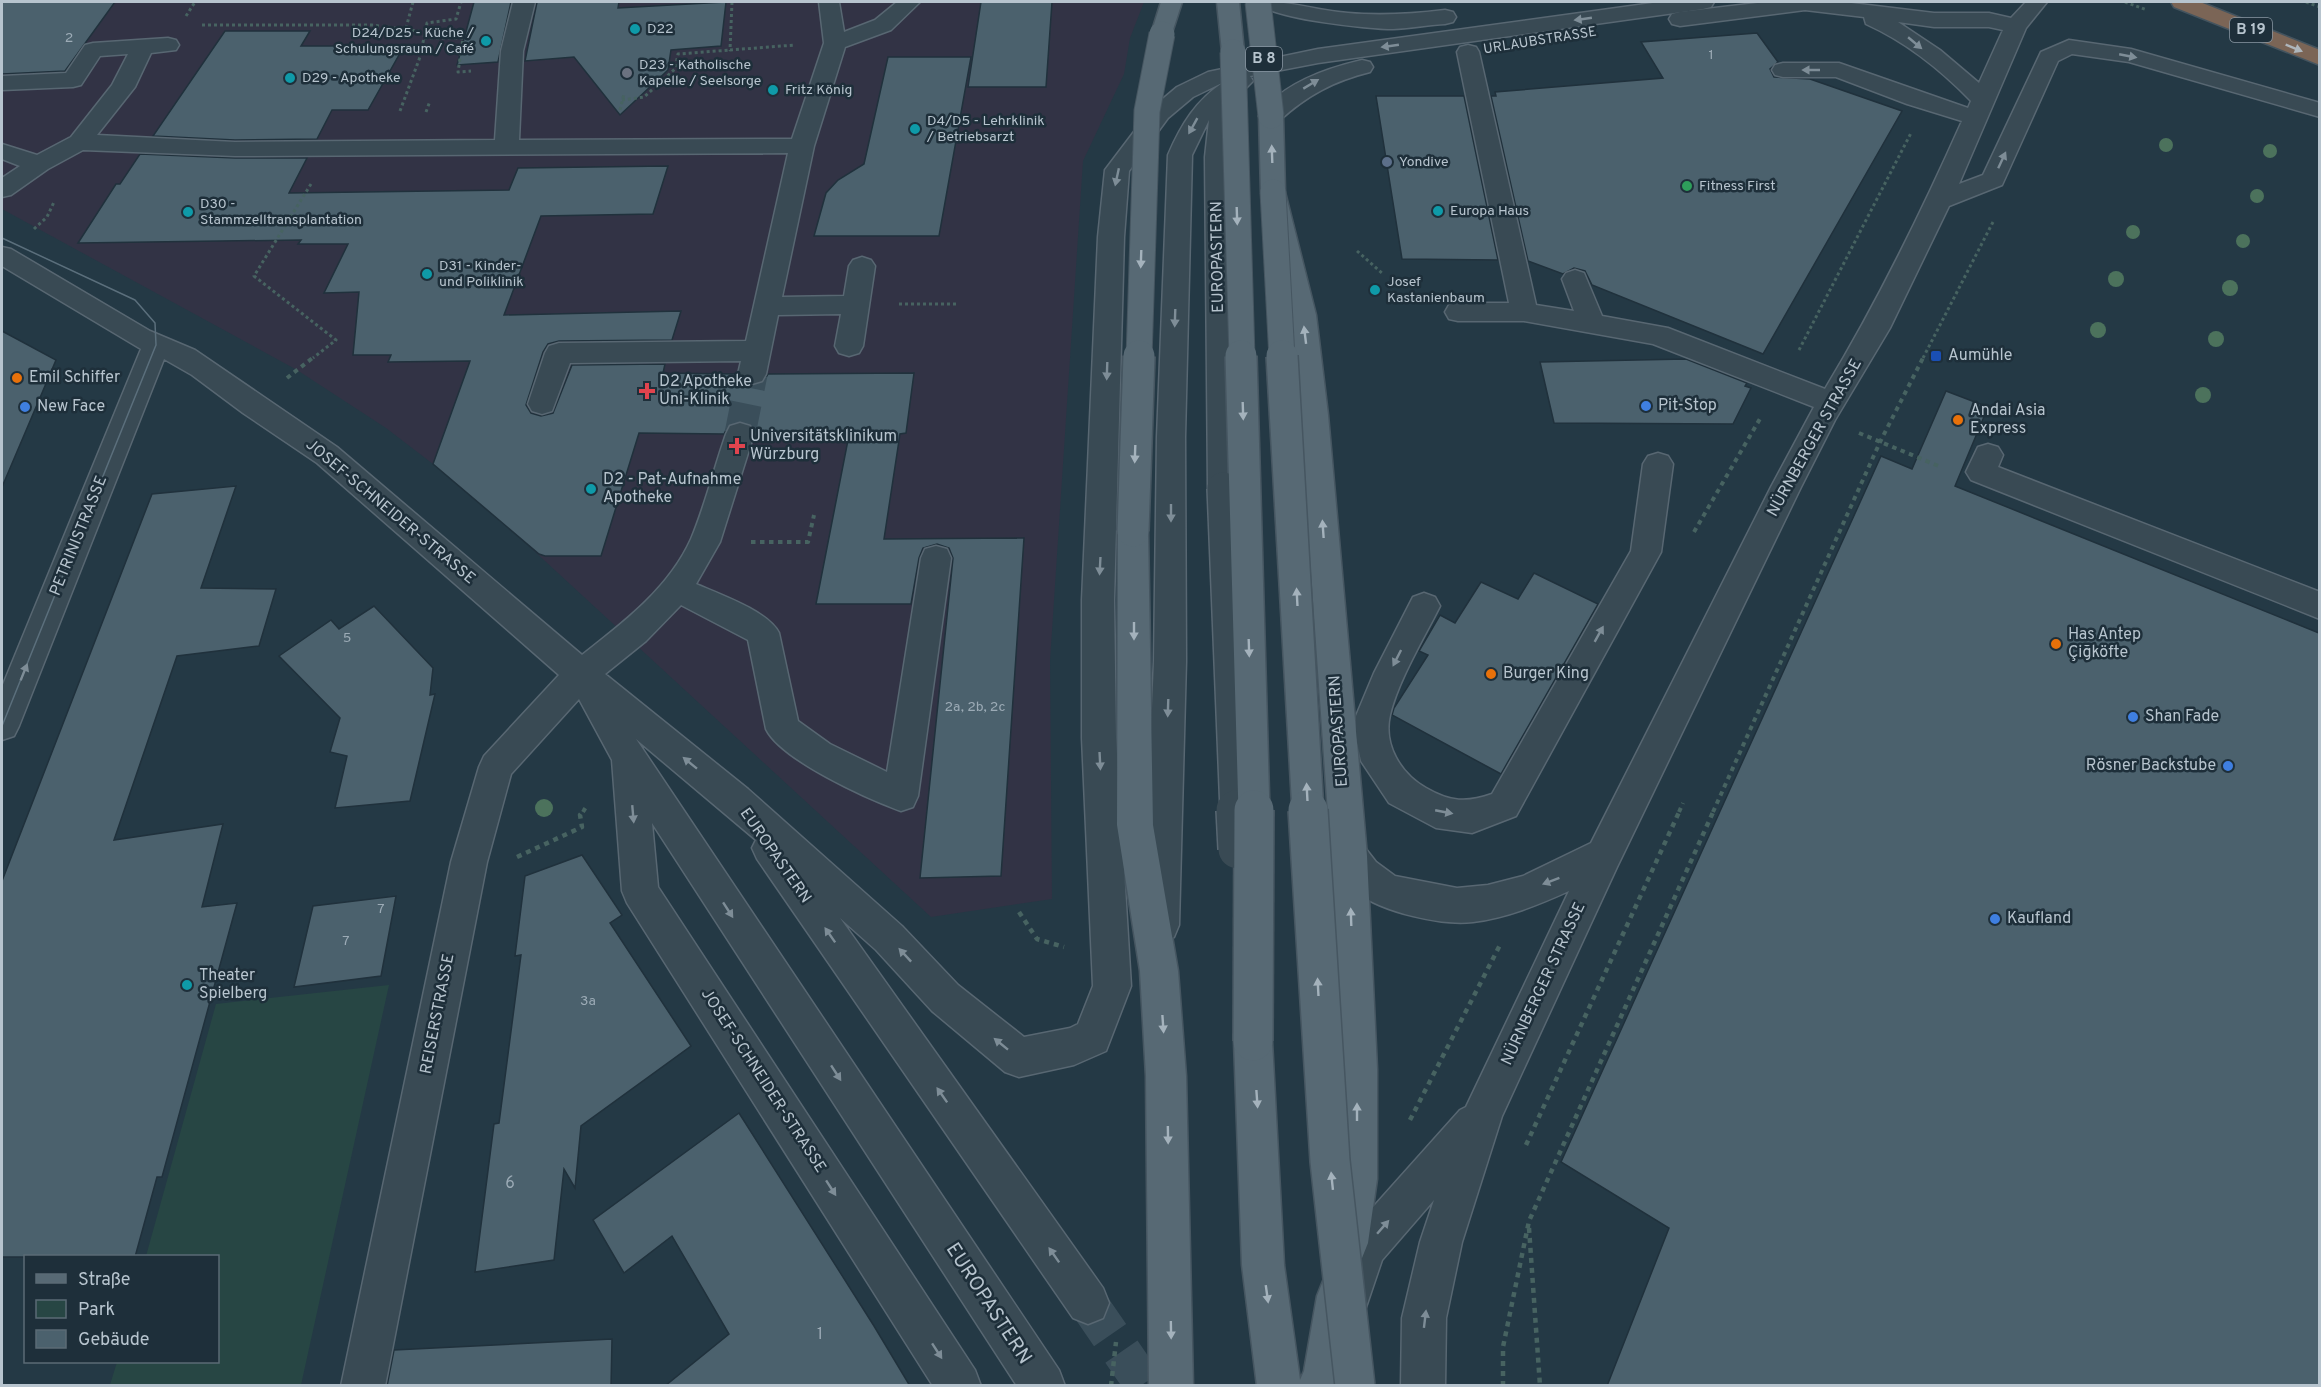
<svg xmlns="http://www.w3.org/2000/svg" width="2321" height="1387" viewBox="0 0 2321 1387" font-family="Overpass,sans-serif">
<style>
.medical{fill:#323345}
.green{fill:#274644}
.building{fill:#4b616d;stroke:#20313c;stroke-width:1.5}
.lines{fill:none;stroke-linecap:round;stroke-linejoin:round}
.minor-tunnel-far1{stroke:#3a4e5a;stroke-width:31;stroke-dasharray:31 16;stroke-linecap:butt}
.minor-tunnel{stroke:#3a4e5a;stroke-width:39;stroke-dasharray:39 20;stroke-linecap:butt}
.minor-casing{stroke:#586772;stroke-width:3}
.major-casing{stroke:#465661;stroke-width:3}
.highway-casing{stroke:#44545f;stroke-width:3}
.path-far2{stroke:#476361;stroke-width:3;stroke-dasharray:3 3;stroke-linecap:butt}
.path-far1{stroke:#476361;stroke-width:4;stroke-dasharray:4.5 4.5;stroke-linecap:butt}
.path{stroke:#476361;stroke-width:4.5;stroke-dasharray:5 5;stroke-linecap:butt}
.minor{fill:#394a54;fill-rule:evenodd}
.major{fill:#576974;fill-rule:evenodd}
.highway{fill:#7b6556;fill-rule:evenodd}
.tram{stroke:#5b6f7c;stroke-width:1.5}
.minor-bridge-far1-casing{stroke:#586772;stroke-width:34;stroke-linecap:butt}
.minor-bridge-casing{stroke:#586772;stroke-width:42;stroke-linecap:butt}
.major-bridge-far2-casing{stroke:#465661;stroke-width:27;stroke-linecap:butt}
.major-bridge-far1-casing{stroke:#465661;stroke-width:34;stroke-linecap:butt}
.major-bridge-casing{stroke:#465661;stroke-width:42;stroke-linecap:butt}
.minor-bridge-far1{stroke:#394a54;stroke-width:31}
.minor-bridge{stroke:#394a54;stroke-width:39}
.major-bridge-far2{stroke:#576974;stroke-width:25}
.major-bridge-far1{stroke:#576974;stroke-width:31}
.major-bridge{stroke:#576974;stroke-width:39}
.tree{fill:#4c725c}
.oneway{fill:#7e8d97}
.oneway2{fill:#aeb6bc}
.oneway3{fill:#a4b2bc}
.culture-dot{fill:#0f9aa8;stroke:#1e2f3a;stroke-width:2}
.worship-dot{fill:#6b7280;stroke:#1e2f3a;stroke-width:2}
.service-dot{fill:#5c6f8a;stroke:#1e2f3a;stroke-width:2}
.leisure-dot{fill:#2e9e5b;stroke:#1e2f3a;stroke-width:2}
.transit-dot{fill:#1a4fb4;stroke:#1e2f3a;stroke-width:2}
.food-dot{fill:#e8710a;stroke:#1e2f3a;stroke-width:2}
.health-dot{fill:#e0444e;stroke:#1e2f3a;stroke-width:2}
.shop-dot{fill:#3f7fe0;stroke:#1e2f3a;stroke-width:2}
.labels{text-anchor:middle;dominant-baseline:central;stroke-width:5;stroke-linejoin:round;paint-order:stroke}
.far-poi-label{font-size:14px;fill:#b7c4ce;stroke:#1e2f3a;text-anchor:start}
.number-label{font-size:14px;fill:#9cabb6}
.far-street-label{font-size:14px;fill:#b7c4ce;stroke:#1e2f3a}
.shield{fill:#1e2f3a;stroke:#8997a2;stroke-width:1.5}
.shield-label{font-size:15px;font-weight:bold;fill:#b7c4ce}
.street-label{font-size:16px;fill:#b7c4ce;stroke:#1e2f3a}
.poi-label{font-size:16px;fill:#b7c4ce;stroke:#1e2f3a;text-anchor:start}
.near-number-label{font-size:16px;fill:#9cabb6}
.near-street-label{font-size:20px;fill:#b7c4ce;stroke:#1e2f3a}
</style>
<rect width="100%" height="100%" fill="#243945"/>
<path class="medical" d="M2,2H1144L1130,38L1124,74L1083,161L1050,661L1052,899L931,917L519,537L433,464L386,428L297,370L2,209Z"/>
<path class="green" d="M389,985L301,1385H110L117,1362H218V1256H146L216,1004Z"/>
<g class="building">
<path d="M2,2H115L65,71L2,74Z"/>
<path d="M474,2H511L498,62L457,65Z"/>
<path d="M537,2H619L618,8L726,2L721,46L671,50L668,70L620,115L574,57L525,61Z"/>
<path d="M981,2H1052L1046,87H968Z"/>
<path d="M225,31H310L301,46H404L368,110H332L317,139L235,140L153,136Z"/>
<path d="M1757,33L1778,62L1770,69L1774,77L1810,79L1902,111L1763,354L1592,285L1585,271L1574,268L1563,274L1528,261L1491,96H1496L1495,92L1663,78L1641,42Z"/>
<path d="M888,57H971L939,236H814L826,193L838,180L864,164Z"/>
<path d="M1376,96H1464L1498,260L1402,259Z"/>
<path d="M140,154L235,158H307L289,193L509,190L518,168L668,166L653,214L541,216L504,315L681,311L672,340L559,341L548,344L543,352L526,405L531,413L541,416L553,413L572,365L665,364L663,373L736,374L741,383L751,386L763,383L768,374L914,373L906,433L900,434L884,539L1024,538L1001,876L920,878L953,558L949,548L937,544L923,548L919,558L911,604H816L849,435L756,434L752,425L741,421L729,424L724,434L639,433L601,556H545L539,554L433,464L470,361L388,362L391,355H353L359,292L324,293L348,244H298L301,240L78,243L116,184H120Z"/>
<path d="M2,331L56,360L2,487Z"/>
<path d="M1686,359L1747,383L1745,386L1751,388L1733,424L1554,423L1540,362Z"/>
<path d="M1946,391L1988,407L1955,486L2319,633V1386H1607L1669,1228L1561,1162L1881,456L1912,469Z"/>
<path d="M236,486L201,588L276,589L259,646L177,656L114,840L223,824L202,907L237,903L162,1177H157L135,1257H2V881L152,494Z"/>
<path d="M1534,573L1598,604L1501,774L1392,715L1394,708L1428,655L1419,651L1440,615L1455,623L1481,582L1518,599Z"/>
<path d="M374,606L433,668L430,695L435,694L410,801L335,808L347,756L330,752L340,718L279,656L331,620L339,629Z"/>
<path d="M582,855L622,915L610,923L691,1046L581,1126L575,1188L564,1169L554,1260L475,1272L494,1124L499,1123L521,955L515,956L525,876Z"/>
<path d="M396,896L381,976L294,987L313,906Z"/>
<path d="M739,1113L874,1326L910,1386H665L729,1334L672,1236L624,1273L593,1220Z"/>
<path d="M612,1339L611,1386H387L394,1350Z"/>
</g>
<g class="lines">
<path class="minor-tunnel-far1" d="M740,434L752,374"/>
<path class="minor-tunnel" d="M1088,1303L1145,1386"/>
<defs>
<g id="minor">
<path d="M513,2H535L523,51L519,140L792,139L824,43L819,2H839L844,32L875,20L897,2H920L891,30L845,47L814,146L782,297L844,296L849,266L853,260L862,257L871,260L875,266L863,346L859,353L849,356L839,353L835,346L841,314L778,315L766,374L762,381L752,384L742,381L738,374L741,361L570,363L552,411L542,414L532,411L528,404L545,353L549,346L559,343L746,341L788,153L235,156L83,150L48,169L11,195L2,197V178L20,166L2,159V144L37,155L71,137L112,85L128,54L100,56L81,85L73,87L2,90V76L66,73L85,45L93,43L168,38L176,40L179,45L176,50L151,53L135,87L97,135L235,142L495,140L501,51Z"/>
<path d="M1257,2C1288,0 1317,11 1348,13C1381,16 1412,14 1445,10L1453,12L1456,17L1453,22L1445,24C1428,25 1411,28 1393,29C1370,29 1269,19 1257,2Z"/>
<path d="M1660,2H1714L1711,7L1703,9L1318,63L1250,76L1253,81L1244,90L1231,125L1229,157L1238,488L1233,496L1223,499L1213,496L1208,488L1205,157L1209,120L1192,155L1185,437L1186,661L1179,925L1174,937L1161,942L1148,937L1143,925L1154,661L1157,437L1168,155C1181,125 1196,100 1224,82L1193,97L1168,118L1129,171L1124,237L1114,600L1116,738L1131,986L1106,1051L1074,1065L1019,1077L1005,1072L932,1011L876,950L840,918L1103,1288L1109,1303L1103,1318L1088,1324L1073,1318L757,859L752,848L756,840L636,739L1059,1370L1065,1386H1017L652,823L658,887L975,1370L981,1386H933L627,903L622,891L612,760L579,699L511,774L487,862L385,1386H341L451,862L479,767L484,756L559,675L317,463L243,413L192,375L164,359L19,726L14,736L2,740V687L141,349L2,266V247L11,249L150,331L195,350L337,447L582,655C623,623 669,588 691,539C705,506 714,468 726,434L730,426L740,423L750,426L754,434L720,542L696,584C719,594 768,611 779,633L798,721L830,744L887,772L921,558L925,549L936,546L947,549L951,558L918,796L913,807L901,811C868,799 781,760 766,729L748,640L681,605L646,641L605,674L748,789L902,926L958,985L1024,1037L1070,1028L1078,1024L1093,986L1082,738V600L1098,237L1105,170L1152,108L1177,87L1208,72L1318,49Z"/>
<path d="M1766,2H1843L1934,13H1989L2011,18L2026,2H2047L2026,28L1959,184L1983,175L2041,52L2069,40L2131,49L2320,103V117L2129,62L2072,54L2058,61L2002,185L1949,206L1890,328L1835,420L1801,487L1617,867L1502,1116L1462,1242L1446,1318L1445,1386H1401L1402,1318L1420,1242L1434,1200L1382,1260L1362,1319L1347,1325L1332,1319L1326,1304L1350,1233L1460,1110L1466,1107L1569,891C1538,905 1506,918 1473,922C1443,926 1382,912 1358,893C1346,883 1337,870 1331,856L1336,844L1349,840L1362,844L1376,862L1395,876L1457,888L1488,885L1523,876L1591,843L1771,487L1814,407L1653,344L1524,321H1458L1449,319L1445,312L1449,305L1458,303H1509L1457,52L1460,47L1468,45L1476,47L1479,52L1536,305L1574,311L1562,279L1566,273L1575,270L1584,273L1602,316L1668,328L1825,389C1877,303 1921,213 1962,121L1907,104L1836,77H1783L1775,75L1772,70L1775,65L1783,63H1839L1968,108L1971,101C1941,70 1906,42 1866,24L1864,17L1805,10L1680,26L1672,24L1669,19L1672,14L1680,12ZM1898,22L1934,27H1989L2003,30L1979,83L1940,50Z"/>
<path d="M1362,60L1370,62L1373,67L1370,72C1334,81 1307,95 1279,121L1271,123L1263,121L1259,116C1282,83 1325,69 1362,60Z"/>
<path d="M1988,444L1998,447L2003,455L1998,467L2320,592V619L1971,480L1966,472L1978,447Z"/>
<path d="M1658,453L1668,456L1673,464L1661,552L1516,816L1472,833L1436,828L1389,803L1361,761L1356,737V716L1374,673L1413,597L1424,593L1435,597L1440,606C1424,638 1398,681 1390,715C1383,745 1401,774 1426,788C1450,802 1467,803 1492,794L1631,551L1643,464L1648,456Z"/>
</g>
<g id="major">
<path d="M1161,2H1182L1170,39L1162,41L1154,39L1151,34Z"/>
<path d="M1217,2H1239L1244,52L1241,57L1233,59L1225,57L1222,52Z"/>
<path d="M1271,109L1279,111L1283,116L1285,192L1316,315L1328,415L1367,856L1377,1069V1179L1368,1243L1362,1258L1347,1264L1332,1258L1326,1243L1337,1179V1069L1331,856L1300,415L1290,315L1261,192L1259,116L1263,111Z"/>
<path d="M1133,519L1144,523L1148,531L1153,825L1178,971L1186,1076L1193,1386H1149L1146,1076L1140,971L1117,825L1118,531L1122,523Z"/>
<path d="M1253,1022L1267,1027L1272,1041L1284,1265L1300,1380L1304,1371L1317,1296L1323,1281L1338,1275L1353,1281L1359,1296L1344,1386H1257L1242,1265L1234,1041L1239,1027Z"/>
</g>
<path id="highway" d="M2171,2H2200L2320,50V65L2174,7Z"/>
</defs>
<use href="#minor" class="minor-casing"/>
<use href="#major" class="major-casing"/>
<use href="#highway" class="highway-casing"/>
<g class="path-far2">
<path d="M732,2L730,50L795,45"/>
<path d="M2125,2L2147,10"/>
<path d="M2306,2L2320,7"/>
<path d="M186,16L195,2"/>
<path d="M202,25H372L425,32"/>
<path d="M406,28L413,2"/>
<path d="M424,38H463L458,72L471,71"/>
<path d="M622,100L644,97L675,69L678,54L730,50"/>
<path d="M620,110L624,94"/>
<path d="M400,111L420,57L427,23L456,19L461,2"/>
<path d="M426,112L430,101"/>
<path d="M311,184L254,276L336,340L313,358"/>
<path d="M34,229L47,217L54,202"/>
<path d="M1357,251L1383,274"/>
<path d="M899,304H958"/>
<path d="M1799,350L1911,133"/>
<path d="M1923,358L1994,220"/>
</g>
<g class="path-far1">
<path d="M287,378L315,356"/>
<path d="M1859,433L1941,467"/>
<path d="M1694,532L1761,417"/>
<path d="M751,542H808L814,515"/>
<path d="M583,812L586,807"/>
<path d="M1679,812L1683,803"/>
<path d="M1713,812L1880,442L1924,356"/>
</g>
<g class="path">
<path d="M517,857L582,827L580,815L584,810"/>
<path d="M1019,912L1037,939L1064,947"/>
<path d="M1410,1120L1500,945"/>
<path d="M1526,1145L1680,810"/>
<path d="M1529,1228L1540,1386"/>
<path d="M1111,1386L1116,1342"/>
<path d="M1503,1386V1347L1529,1221L1714,810"/>
</g>
<use href="#minor" class="minor"/>
<use href="#major" class="major"/>
<use href="#highway" class="highway"/>
<path class="tram" d="M2,238L135,300L155,323L156,345L2,726"/>
<defs>
<path id="minor-bridge-far1" d="M1223,488L1236,812"/>
<path id="minor-bridge" d="M1236,810L1238,849"/>
<g id="major-bridge-far2">
<path d="M1258,2L1271,116"/>
<path d="M1233,52L1242,358"/>
<path d="M1273,192L1282,358"/>
<path d="M1139,358L1147,111L1162,34"/>
</g>
<g id="major-bridge-far1">
<path d="M1241,356L1254,812"/>
<path d="M1282,356L1308,812"/>
<path d="M1133,531L1139,356"/>
</g>
<g id="major-bridge">
<path d="M1308,810L1330,1161L1355,1386"/>
<path d="M1253,1041L1254,810"/>
</g>
</defs>
<use href="#minor-bridge-far1" class="minor-bridge-far1-casing"/>
<use href="#minor-bridge" class="minor-bridge-casing"/>
<use href="#major-bridge-far2" class="major-bridge-far2-casing"/>
<use href="#major-bridge-far1" class="major-bridge-far1-casing"/>
<use href="#major-bridge" class="major-bridge-casing"/>
<use href="#minor-bridge-far1" class="minor-bridge-far1"/>
<use href="#minor-bridge" class="minor-bridge"/>
<use href="#major-bridge-far2" class="major-bridge-far2"/>
<use href="#major-bridge-far1" class="major-bridge-far1"/>
<use href="#major-bridge" class="major-bridge"/>
</g>
<g class="tree">
<circle cx="2166" cy="145" r="7"/>
<circle cx="2270" cy="151" r="7"/>
<circle cx="2257" cy="196" r="7"/>
<circle cx="2133" cy="232" r="7"/>
<circle cx="2243" cy="241" r="7"/>
<circle cx="2116" cy="279" r="8"/>
<circle cx="2230" cy="288" r="8"/>
<circle cx="2098" cy="330" r="8"/>
<circle cx="2216" cy="339" r="8"/>
<circle cx="2203" cy="395" r="8"/>
<circle cx="544" cy="808" r="9"/>
</g>
<defs><path id="oneway-solid" d="M-6-.8H1V-3.2L6.5 0L1 3.2V.8H-6Z" transform="scale(1.5)"/></defs>
<g class="oneway">
<use href="#oneway-solid" transform="translate(1583 19) rotate(172)"/>
<use href="#oneway-solid" transform="translate(1915 43) rotate(40)"/>
<use href="#oneway-solid" transform="translate(1390 46) rotate(172)"/>
<use href="#oneway-solid" transform="translate(2128 56) rotate(11)"/>
<use href="#oneway-solid" transform="translate(1811 70) rotate(180)"/>
<use href="#oneway-solid" transform="translate(1311 84) rotate(-31)"/>
<use href="#oneway-solid" transform="translate(1193 126) rotate(119)"/>
<use href="#oneway-solid" transform="translate(2002 160) rotate(-65)"/>
<use href="#oneway-solid" transform="translate(1117 177) rotate(102)"/>
<use href="#oneway-solid" transform="translate(1175 318) rotate(92)"/>
<use href="#oneway-solid" transform="translate(1107 371) rotate(92)"/>
<use href="#oneway-solid" transform="translate(1171 513) rotate(90)"/>
<use href="#oneway-solid" transform="translate(1100 566) rotate(93)"/>
<use href="#oneway-solid" transform="translate(1599 634) rotate(-61)"/>
<use href="#oneway-solid" transform="translate(1397 658) rotate(117)"/>
<use href="#oneway-solid" transform="translate(24 672) rotate(-68)"/>
<use href="#oneway-solid" transform="translate(1168 708) rotate(92)"/>
<use href="#oneway-solid" transform="translate(1100 761) rotate(87)"/>
<use href="#oneway-solid" transform="translate(690 763) rotate(-141)"/>
<use href="#oneway-solid" transform="translate(1444 812) rotate(11)"/>
<use href="#oneway-solid" transform="translate(633 814) rotate(85)"/>
<use href="#oneway-solid" transform="translate(1551 881) rotate(159)"/>
<use href="#oneway-solid" transform="translate(728 910) rotate(57)"/>
<use href="#oneway-solid" transform="translate(830 935) rotate(-125)"/>
<use href="#oneway-solid" transform="translate(905 955) rotate(-133)"/>
<use href="#oneway-solid" transform="translate(1001 1044) rotate(-141)"/>
<use href="#oneway-solid" transform="translate(836 1073) rotate(57)"/>
<use href="#oneway-solid" transform="translate(942 1095) rotate(-125)"/>
<use href="#oneway-solid" transform="translate(831 1188) rotate(57)"/>
<use href="#oneway-solid" transform="translate(1383 1227) rotate(-49)"/>
<use href="#oneway-solid" transform="translate(1054 1255) rotate(-125)"/>
<use href="#oneway-solid" transform="translate(1425 1319) rotate(-83)"/>
<use href="#oneway-solid" transform="translate(937 1351) rotate(57)"/>
</g>
<use class="oneway2" href="#oneway-solid" transform="translate(2294 48) rotate(22)"/>
<g class="oneway3">
<use href="#oneway-solid" transform="translate(1272 154) rotate(-92)"/>
<use href="#oneway-solid" transform="translate(1237 216) rotate(88)"/>
<use href="#oneway-solid" transform="translate(1141 259) rotate(92)"/>
<use href="#oneway-solid" transform="translate(1305 335) rotate(-97)"/>
<use href="#oneway-solid" transform="translate(1243 411) rotate(88)"/>
<use href="#oneway-solid" transform="translate(1135 454) rotate(92)"/>
<use href="#oneway-solid" transform="translate(1323 529) rotate(-94)"/>
<use href="#oneway-solid" transform="translate(1297 597) rotate(-93)"/>
<use href="#oneway-solid" transform="translate(1134 631) rotate(90)"/>
<use href="#oneway-solid" transform="translate(1249 648) rotate(88)"/>
<use href="#oneway-solid" transform="translate(1307 792) rotate(-93)"/>
<use href="#oneway-solid" transform="translate(1351 917) rotate(-92)"/>
<use href="#oneway-solid" transform="translate(1318 987) rotate(-93)"/>
<use href="#oneway-solid" transform="translate(1163 1024) rotate(86)"/>
<use href="#oneway-solid" transform="translate(1257 1099) rotate(86)"/>
<use href="#oneway-solid" transform="translate(1357 1112) rotate(-90)"/>
<use href="#oneway-solid" transform="translate(1168 1135) rotate(89)"/>
<use href="#oneway-solid" transform="translate(1332 1181) rotate(-96)"/>
<use href="#oneway-solid" transform="translate(1267 1294) rotate(82)"/>
<use href="#oneway-solid" transform="translate(1171 1330) rotate(89)"/>
</g>
<g class="culture-dot">
<circle cx="635" cy="29" r="6"/>
<circle cx="486" cy="41" r="6"/>
<circle cx="290" cy="78" r="6"/>
<circle cx="773" cy="90" r="6"/>
<circle cx="915" cy="129" r="6"/>
<circle cx="1438" cy="211" r="6"/>
<circle cx="188" cy="212" r="6"/>
<circle cx="427" cy="274" r="6"/>
<circle cx="1375" cy="290" r="6"/>
<circle cx="591" cy="489" r="6"/>
<circle cx="187" cy="985" r="6"/>
</g>
<circle class="worship-dot" cx="627" cy="73" r="6"/>
<circle class="service-dot" cx="1387" cy="162" r="6"/>
<circle class="leisure-dot" cx="1687" cy="186" r="6"/>
<rect class="transit-dot" x="1930" y="350" width="12" height="12" rx="3"/>
<g class="food-dot">
<circle cx="17" cy="378" r="6"/>
<circle cx="1958" cy="420" r="6"/>
<circle cx="2056" cy="644" r="6"/>
<circle cx="1491" cy="674" r="6"/>
</g>
<g class="health-dot">
<path d="M644 382h6v6h6v6h-6v6h-6v-6h-6v-6h6z"/>
<path d="M734 437h6v6h6v6h-6v6h-6v-6h-6v-6h6z"/>
</g>
<g class="shop-dot">
<circle cx="1646" cy="406" r="6"/>
<circle cx="25" cy="407" r="6"/>
<circle cx="2133" cy="717" r="6"/>
<circle cx="2228" cy="766" r="6"/>
<circle cx="1995" cy="919" r="6"/>
</g>
<g class="labels">
<g class="far-poi-label">
<text x="647" y="29">D22</text>
<text x="474" y="33" text-anchor="end">D24/D25 - Küche /<tspan x="474" dy="16">Schulungsraum / Café</tspan></text>
<text x="639" y="65">D23 - Katholische<tspan x="639" dy="16">Kapelle / Seelsorge</tspan></text>
<text x="302" y="78">D29 - Apotheke</text>
<text x="785" y="90">Fritz König</text>
<text x="927" y="121">D4/D5 - Lehrklinik<tspan x="927" dy="16">/ Betriebsarzt</tspan></text>
<text x="1399" y="162">Yondive</text>
<text x="1699" y="186">Fitness First</text>
<text x="200" y="204">D30 -<tspan x="200" dy="16">Stammzelltransplantation</tspan></text>
<text x="1450" y="211">Europa Haus</text>
<text x="439" y="266">D31 - Kinder-<tspan x="439" dy="16">und Poliklinik</tspan></text>
<text x="1387" y="282">Josef<tspan x="1387" dy="16">Kastanienbaum</tspan></text>
</g>
<g class="number-label">
<text x="69" y="38">2</text>
<text x="1711" y="55">1</text>
<text x="347" y="638">5</text>
<text x="975" y="707">2a, 2b, 2c</text>
<text x="381" y="909">7</text>
<text x="346" y="941">7</text>
<text x="588" y="1001">3a</text>
</g>
<g class="far-street-label">
<text transform="translate(1540 41) rotate(-9)">URLAUBSTRASSE</text>
</g>
<g class="shield">
<rect x="2230" y="18" width="42" height="24" rx="4.5"/>
<rect x="1246" y="47" width="36" height="24" rx="4.5"/>
</g>
<g class="shield-label">
<text x="2251" y="30">B 19</text>
<text x="1264" y="59">B 8</text>
</g>
<g class="street-label">
<text transform="translate(1218 257) rotate(-91)">EUROPASTERN</text>
<text transform="translate(1815 438) rotate(-61)">NÜRNBERGER STRASSE</text>
<text transform="translate(390 512) rotate(40)">JOSEF-SCHNEIDER-STRASSE</text>
<text transform="translate(79 536) rotate(-68)">PETRINISTRASSE</text>
<text transform="translate(1339 731) rotate(-94)">EUROPASTERN</text>
<text transform="translate(775 856) rotate(55)">EUROPASTERN</text>
<text transform="translate(1544 984) rotate(-65)">NÜRNBERGER STRASSE</text>
<text transform="translate(438 1014) rotate(-79)">REISERSTRASSE</text>
<text transform="translate(763 1081) rotate(57)">JOSEF-SCHNEIDER-STRASSE</text>
</g>
<g class="poi-label">
<text x="1948" y="356">Aumühle</text>
<text x="29" y="378">Emil Schiffer</text>
<text x="659" y="382">D2 Apotheke<tspan x="659" dy="18">Uni-Klinik</tspan></text>
<text x="1658" y="406">Pit-Stop</text>
<text x="37" y="407">New Face</text>
<text x="1970" y="411">Andai Asia<tspan x="1970" dy="18">Express</tspan></text>
<text x="750" y="437">Universitätsklinikum<tspan x="750" dy="18">Würzburg</tspan></text>
<text x="603" y="480">D2 - Pat-Aufnahme<tspan x="603" dy="18">Apotheke</tspan></text>
<text x="2068" y="635">Has Antep<tspan x="2068" dy="18">Çiğköfte</tspan></text>
<text x="1503" y="674">Burger King</text>
<text x="2145" y="717">Shan Fade</text>
<text x="2216" y="766" text-anchor="end">Rösner Backstube</text>
<text x="2007" y="919">Kaufland</text>
<text x="199" y="976">Theater<tspan x="199" dy="18">Spielberg</tspan></text>
</g>
<g class="near-number-label">
<text x="510" y="1184">6</text>
<text x="820" y="1335">1</text>
</g>
<g class="near-street-label">
<text transform="translate(988 1304) rotate(57)">EUROPASTERN</text>
</g>
</g>
<rect width="2321" height="1387" fill="none" stroke="#b7c4ce" stroke-width="6"/>
<rect x="24" y="1255" width="195" height="108" fill="#1e2f3a" stroke="#5b6b75" stroke-width="1.5"/>
<rect x="36" y="1274" width="30" height="9" fill="#576974" stroke="#5b6b75" stroke-width="1.5"/>
<text x="78" y="1285" font-size="18" fill="#b7c4ce">Straße</text>
<rect x="36" y="1300" width="30" height="18" fill="#274644" stroke="#5b6b75" stroke-width="1.5"/>
<text x="78" y="1315" font-size="18" fill="#b7c4ce">Park</text>
<rect x="36" y="1330" width="30" height="18" fill="#4b616d" stroke="#5b6b75" stroke-width="1.5"/>
<text x="78" y="1345" font-size="18" fill="#b7c4ce">Gebäude</text>
</svg>
